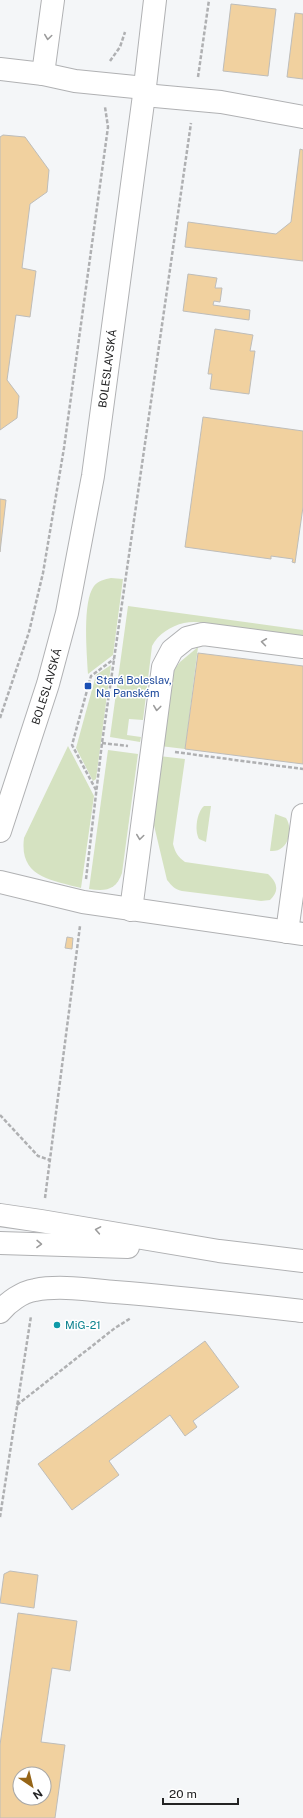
<svg xmlns="http://www.w3.org/2000/svg" width="303" height="1818" viewBox="0 0 303 1818" font-family="'Public Sans',sans-serif">
<style>
.green{fill:#d5e2c1}
.building{fill:#f1d19f;stroke:#bebdba;fill-rule:evenodd}
.lines{fill:none;stroke-linecap:round;stroke-linejoin:round}
.minor-casing{stroke:#b0b1b3;stroke-width:24}
.major-casing{stroke:#b0b1b3;stroke-width:24}
.path{stroke:#afb0b2;stroke-width:2.5;stroke-dasharray:4 2;stroke-linecap:butt}
.minor{stroke:#fff;stroke-width:22}
.major{stroke:#fff;stroke-width:22}
.oneway{stroke:#9c9c9c}
.transit-dot{fill:#1a4fb4;stroke:#fff;stroke-width:1.5}
.culture-dot{fill:#0f9aa8;stroke:#fff;stroke-width:1.5}
.labels{text-anchor:middle;dominant-baseline:central;stroke-width:3;stroke-linejoin:round;paint-order:stroke}
.street-label{font-size:11px;fill:#232324;stroke:#fff}
.transit-label{font-size:11px;fill:#164399;stroke:#fff;text-anchor:start}
.culture-label{font-size:11px;fill:#0d838f;stroke:#fff;text-anchor:start}
</style>
<rect width="100%" height="100%" fill="#f4f6f8"/>
<g class="green">
<path d="M111,578L123,579L113,655L88,674C87,654 82,602 94,586C98,581 105,579 111,578Z"/>
<path d="M128,606L303,630V636C279,633 254,630 230,626C215,625 198,620 184,623C171,626 158,634 152,646L143,720L129,719L127,735L141,737L140,742L110,737Z"/>
<path d="M198,647L185,749L160,746L173,671L180,662Z"/>
<path d="M111,665L96,779L93,781L76,748L96,675Z"/>
<path d="M68,746L94,796L81,888C51,880 19,877 24,838Z"/>
<path d="M108,750L138,754L122,873C116,891 105,891 89,889Z"/>
<path d="M159,756L185,759L173,844C175,852 178,857 185,862L268,874C277,882 280,891 270,900L261,901L182,891C174,889 172,886 167,880L152,817Z"/>
<path d="M204,806H211L206,842L199,839C194,830 197,812 204,806Z"/>
<path d="M275,814L286,818C294,830 288,853 270,851Z"/>
</g>
<g class="building">
<path d="M231,4L276,9L268,76L223,71Z"/>
<path d="M295,13L303,14V79L287,77Z"/>
<path d="M3,135L25,137L49,170L47,192L30,204L22,268L36,271L30,317L16,315L7,380L19,396L17,418L0,430V137Z"/>
<path d="M300,149L303,150V261L185,247L188,222L276,234L291,222Z"/>
<path d="M188,274L217,278L215,288H222L220,302L214,301L213,305L250,310L249,320L183,311Z"/>
<path d="M215,329L253,335L250,351H255L249,394L210,389L212,374H208Z"/>
<path d="M203,417L303,431V507L295,563L292,562L293,559L271,556V559L185,547Z"/>
<path d="M0,499L6,500L0,552Z"/>
<path d="M198,653L303,666V764L185,749Z"/>
<path d="M67,937L73,938L72,949L65,948Z"/>
<path d="M205,1341L239,1387L193,1421L197,1427L185,1436L170,1415L109,1461L119,1475L72,1510L38,1464Z"/>
<path d="M10,1571L38,1575L34,1608L0,1603L4,1574Z"/>
<path d="M18,1613L77,1621L70,1671L52,1668L41,1742L65,1745L55,1818H0V1745ZM20,1774H44V1798H20Z"/>
</g>
<g class="lines">
<defs>
<g id="minor">
<path d="M0,69L43,74L75,81L145,88"/>
<path d="M43,74L53,0"/>
<path d="M144,95L221,102L303,117"/>
<path d="M0,882L83,902L303,934"/>
<path d="M131,910L163,667L172,650L187,638L203,634L303,647"/>
<path d="M287,932L303,815"/>
<path d="M0,1312C8,1302 22,1292 35,1290C60,1285 90,1290 115,1292C178,1297 240,1304 303,1311"/>
</g>
<g id="major">
<path id="s1" d="M0,831L48,684L67,613L93,476L144,95L155,0"/>
<path d="M0,1215L41,1221L219,1251L303,1261"/>
<path d="M0,1243L128,1247"/>
</g>
</defs>
<use href="#minor" class="minor-casing"/>
<use href="#major" class="major-casing"/>
<g class="path">
<path d="M110,61L120,47L125,32"/>
<path d="M198,77L209,0"/>
<path d="M0,718L29,632L43,573L64,448L108,127L105,107"/>
<path d="M102,743L128,746"/>
<path d="M175,752L303,769"/>
<path d="M96,790L72,745L91,676L114,659"/>
<path d="M86,879L102,743L191,123"/>
<path d="M0,1115L38,1156L50,1160"/>
<path d="M45,1198L80,926"/>
<path d="M17,1405L115,1328L131,1318"/>
<path d="M0,1517L31,1316"/>
</g>
<use href="#minor" class="minor"/>
<use href="#major" class="major"/>
</g>
<defs><path id="oneway-chevron" d="M-2-3.5L2.5 0L-2 3.5" fill="none" stroke-width="1.6" stroke-linecap="round" stroke-linejoin="round"/></defs>
<g class="oneway">
<use href="#oneway-chevron" transform="translate(48 37) rotate(98)"/>
<use href="#oneway-chevron" transform="translate(264 642) rotate(-172)"/>
<use href="#oneway-chevron" transform="translate(157 708) rotate(97)"/>
<use href="#oneway-chevron" transform="translate(140 837) rotate(98)"/>
<use href="#oneway-chevron" transform="translate(98 1230) rotate(-170)"/>
<use href="#oneway-chevron" transform="translate(39 1244) rotate(1)"/>
</g>
<rect class="transit-dot" x="84" y="682" width="8" height="8" rx="2"/>
<circle class="culture-dot" cx="57" cy="1325" r="4"/>
<g class="labels">
<g class="street-label">
<text stroke="none"><textPath href="#s1" startOffset="476">BOLESLAVSKÁ</textPath></text>
<text stroke="none"><textPath href="#s1" startOffset="152">BOLESLAVSKÁ</textPath></text>
</g>
<g class="transit-label">
<text x="96" y="680">Stará Boleslav,<tspan x="96" dy="13">Na Panském</tspan></text>
</g>
<g class="culture-label">
<text x="65" y="1325">MiG-21</text>
</g>
</g>
<g transform="translate(32 1786) rotate(145)"><circle r="19" fill="#ffffff" stroke="#a7a7a7"/>
<path d="M0-3L7 15L0 10L-7 15Z" fill="#966517"/>
<text y="-6" font-size="11" font-weight="bold" text-anchor="middle" fill="#232324">N</text>
</g>
<path d="M163 1798v6h75v-6" fill="none" stroke="#232324" stroke-width="2"/>
<text x="169" y="1798" font-size="12" fill="#232324" stroke="#ffffff" stroke-width="3" paint-order="stroke">20 m</text>
</svg>
